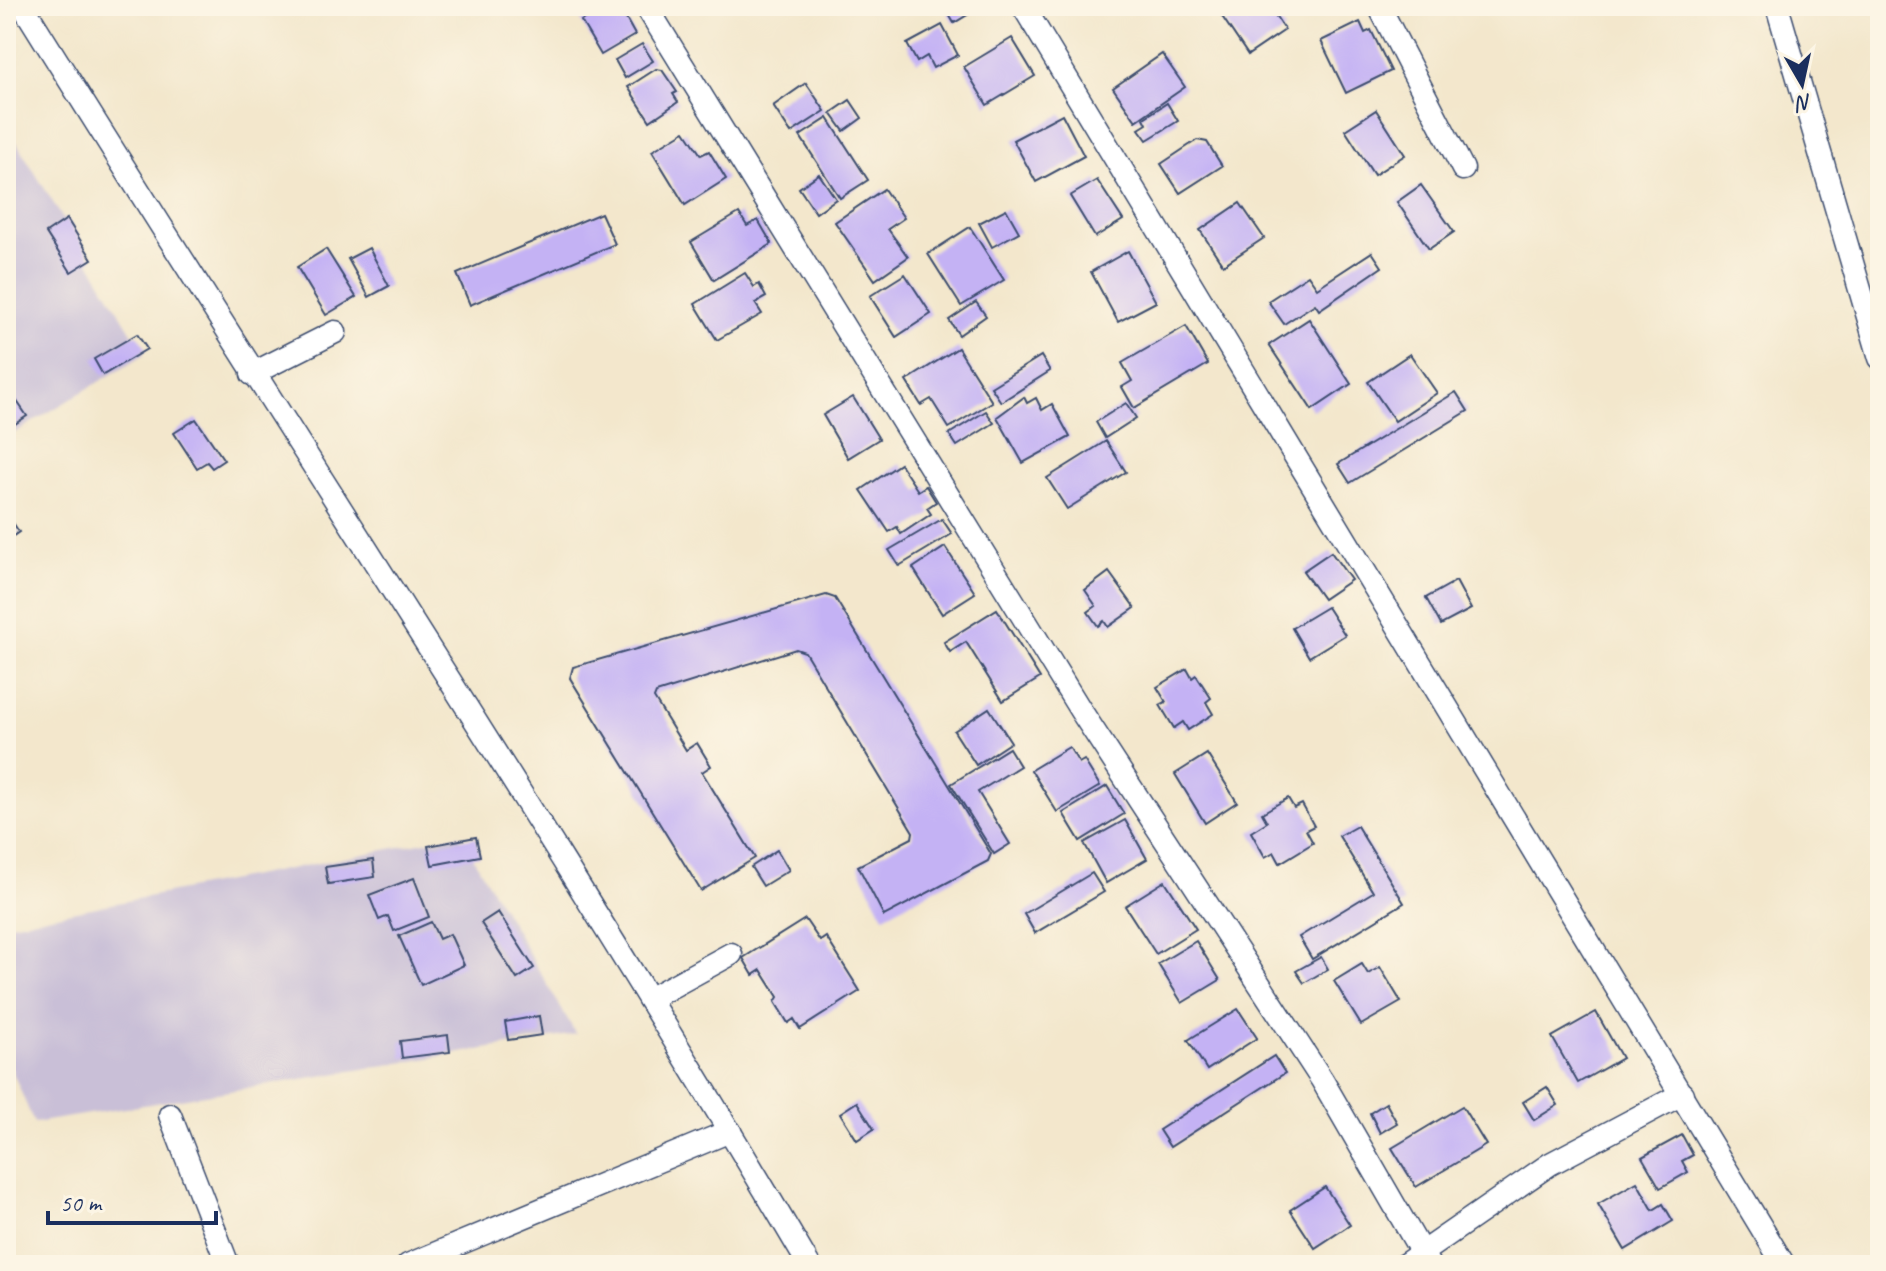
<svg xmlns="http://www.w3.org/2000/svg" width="1886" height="1271" viewBox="0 0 1886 1271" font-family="Caveat,sans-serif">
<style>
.industrial{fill:#c9bfd7}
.building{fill:#c4b2f4}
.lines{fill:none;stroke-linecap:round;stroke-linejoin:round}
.minor-casing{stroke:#3b4b6e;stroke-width:25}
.minor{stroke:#fff;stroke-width:22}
</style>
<rect width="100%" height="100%" fill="#fcf5e5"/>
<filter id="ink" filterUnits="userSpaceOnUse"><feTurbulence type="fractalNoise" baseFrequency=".0125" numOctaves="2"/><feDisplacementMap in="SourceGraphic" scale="16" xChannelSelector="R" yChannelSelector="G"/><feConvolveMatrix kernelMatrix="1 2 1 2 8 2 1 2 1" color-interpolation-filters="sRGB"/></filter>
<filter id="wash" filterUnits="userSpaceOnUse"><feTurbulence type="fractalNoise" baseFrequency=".006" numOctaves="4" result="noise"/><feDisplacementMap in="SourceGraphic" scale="32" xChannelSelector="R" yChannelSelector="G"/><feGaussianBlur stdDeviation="1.8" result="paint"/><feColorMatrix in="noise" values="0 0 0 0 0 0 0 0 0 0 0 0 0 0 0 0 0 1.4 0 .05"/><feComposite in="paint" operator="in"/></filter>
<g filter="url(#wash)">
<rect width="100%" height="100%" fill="#f3e7cc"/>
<g class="industrial">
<path d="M6,125L145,354L6,438Z"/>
<path d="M460,835L576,1034L34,1123L6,1056V925Z"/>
</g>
<g id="blocks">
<g class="building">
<path d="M589,6H619L635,35L601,55L581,21L587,17L583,10Z"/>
<path d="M944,6H982L954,23Z"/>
<path d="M1215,6H1269L1285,30L1248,55Z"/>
<path d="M1360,22L1365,33L1371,30L1391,71L1346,93L1321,41Z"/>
<path d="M942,25L958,55L933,68L927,56L917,62L907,44Z"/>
<path d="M1012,38L1035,76L987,105L964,67Z"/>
<path d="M642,44L653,61L625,78L615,60Z"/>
<path d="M1162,54L1185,87L1136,121L1113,88Z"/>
<path d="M656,69L662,70L677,92L673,94L678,102L650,121L628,87Z"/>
<path d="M806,83L825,111L791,133L773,106Z"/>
<path d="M850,100L862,118L844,131L831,113Z"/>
<path d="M1167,103L1178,121L1147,140L1139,129L1147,124L1144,118Z"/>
<path d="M1376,110L1405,155L1374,175L1345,130Z"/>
<path d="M1062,114L1084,156L1036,182L1013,140Z"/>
<path d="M828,118L868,180L840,198L800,136Z"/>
<path d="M685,131L701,155L709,151L726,179L685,205L652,151Z"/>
<path d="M1197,140L1207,142L1222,166L1180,193L1161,164Z"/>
<path d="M819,174L836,199L816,213L799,188Z"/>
<path d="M1097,180L1123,220L1095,237L1070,196Z"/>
<path d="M1421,185L1454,232L1429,249L1397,202Z"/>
<path d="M884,189L904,218L888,229L908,257L875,280L835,222Z"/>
<path d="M1240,203L1264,238L1223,265L1200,230Z"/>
<path d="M1006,209L1019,232L992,247L979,223Z"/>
<path d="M601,213L615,244L470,305L457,274Z"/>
<path d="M739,213L747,226L758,220L772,244L714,280L691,242Z"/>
<path d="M67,219L92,259L71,272L46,233Z"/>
<path d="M970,227L1004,280L961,306L928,254Z"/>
<path d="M369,248L389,286L369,297L348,259Z"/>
<path d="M326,249L356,297L326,315L297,267Z"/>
<path d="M1128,251L1156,302L1118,322L1091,272Z"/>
<path d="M1372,252L1382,267L1319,310L1315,304L1284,324L1268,301L1308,275L1317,288Z"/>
<path d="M745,273L754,287L759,284L766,297L755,303L762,314L717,340L695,304Z"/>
<path d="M905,274L931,314L896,337L870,296Z"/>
<path d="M976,302L986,316L959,335L949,320Z"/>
<path d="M1309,319L1351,384L1312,410L1269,345Z"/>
<path d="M1186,326L1208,364L1134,408L1122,387L1132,381L1122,363Z"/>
<path d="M137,334L147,349L103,375L94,359Z"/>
<path d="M958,348L992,402L949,428L931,399L921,405L906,381Z"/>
<path d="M1410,354L1437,393L1395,421L1368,382Z"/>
<path d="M1041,356L1050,371L1001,402L991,387Z"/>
<path d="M1456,392L1468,411L1350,483L1338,464Z"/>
<path d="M12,394L27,416L6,430V398Z"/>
<path d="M853,397L879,439L848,458L823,415Z"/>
<path d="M1024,397L1027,403L1036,398L1042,410L1052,404L1070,437L1023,463L997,417Z"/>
<path d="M1126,403L1136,418L1105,438L1096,422Z"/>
<path d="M986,411L994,423L957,446L949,434Z"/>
<path d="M196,419L224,460L212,468L207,462L197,468L174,433Z"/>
<path d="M1106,441L1126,472L1067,509L1047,478Z"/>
<path d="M900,464L918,491L926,486L936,502L927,508L931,514L901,534L897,527L889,532L861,490Z"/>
<path d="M6,512L19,532L6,541Z"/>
<path d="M942,519L952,534L899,566L889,550Z"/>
<path d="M945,547L975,593L942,614L913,568Z"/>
<path d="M1331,552L1351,580L1323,599L1303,571Z"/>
<path d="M1109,572L1135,608L1108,627L1104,621L1098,626L1088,612L1096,606L1085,590Z"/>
<path d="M1456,581L1471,609L1441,625L1426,598Z"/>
<path d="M826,595L835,598L991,854L988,861L884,916L858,866L912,838L913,832L805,652L796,649L656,693L654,698L686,750L697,743L711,766L702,772L755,858L701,891L570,678L573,667Z"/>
<path d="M1327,607L1345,635L1309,657L1292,628Z"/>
<path d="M997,609L1040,678L1003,701L966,642L950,652L944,642Z"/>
<path d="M1187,669L1192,678L1196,675L1211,698L1206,702L1213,714L1188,730L1183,722L1174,728L1160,705L1166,702L1157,687Z"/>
<path d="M989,708L1011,742L976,765L954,731Z"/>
<path d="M1069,747L1079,763L1084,760L1100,786L1057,812L1031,770Z"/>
<path d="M1009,748L1020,766L978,792L1010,844L994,854L951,784Z"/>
<path d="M1207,754L1237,802L1205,823L1175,774Z"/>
<path d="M1107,786L1124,814L1080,841L1063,813Z"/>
<path d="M1288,798L1294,808L1302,804L1314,826L1306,830L1313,843L1280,863L1274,852L1265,857L1251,832L1267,822L1262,813Z"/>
<path d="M1125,820L1147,859L1106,883L1084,843Z"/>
<path d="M1357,826L1404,903L1312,959L1299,937L1373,892L1339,836Z"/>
<path d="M476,837L480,856L432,865L428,846Z"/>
<path d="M777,850L789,870L763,886L751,867Z"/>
<path d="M373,860L375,877L328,884L325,867Z"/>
<path d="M1092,873L1104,892L1035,933L1024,914Z"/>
<path d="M414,878L429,917L394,931L388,916L379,920L369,895Z"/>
<path d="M1165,881L1196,929L1156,954L1125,906Z"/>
<path d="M498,912L534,968L517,979L481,923Z"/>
<path d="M805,919L820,941L826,937L860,991L800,1029L794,1019L788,1023L775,1002L778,997L761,970L753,975L743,958Z"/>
<path d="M431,922L439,939L450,934L464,965L421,985L399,936Z"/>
<path d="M1196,941L1220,980L1182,1003L1158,964Z"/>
<path d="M1321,957L1328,969L1304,983L1296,971Z"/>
<path d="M1362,964L1368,974L1380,967L1401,1002L1361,1025L1334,981Z"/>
<path d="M1238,1009L1257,1038L1207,1070L1188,1040Z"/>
<path d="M1596,1012L1622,1058L1578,1083L1552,1037Z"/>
<path d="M539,1016L542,1035L508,1040L505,1022Z"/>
<path d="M448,1035L450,1052L402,1058L400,1041Z"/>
<path d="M1274,1056L1285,1073L1170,1147L1159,1130Z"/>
<path d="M1547,1087L1558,1105L1534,1120L1523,1102Z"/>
<path d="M857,1102L874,1129L857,1140L840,1113Z"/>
<path d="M1386,1103L1397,1123L1380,1133L1370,1113Z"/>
<path d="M1462,1106L1486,1145L1416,1187L1392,1148Z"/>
<path d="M1682,1135L1693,1155L1682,1161L1688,1172L1660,1188L1642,1157Z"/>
<path d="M1637,1182L1653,1210L1663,1204L1673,1221L1625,1250L1598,1204Z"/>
<path d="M1325,1187L1350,1225L1315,1248L1290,1210Z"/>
</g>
</g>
</g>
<g filter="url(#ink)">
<use href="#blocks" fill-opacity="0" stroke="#3b4b6e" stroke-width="2"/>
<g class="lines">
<defs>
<g id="minor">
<path d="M23,6C284,426 558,838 809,1265"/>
<path d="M646,6L1081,711L1322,1080L1429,1265"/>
<path d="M1023,6L1784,1265"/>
<path d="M1379,6L1463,169"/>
<path d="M1777,6L1880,358"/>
<path d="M252,374L335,332"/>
<path d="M649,999L731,954"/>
<path d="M170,1115L228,1265"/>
<path d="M408,1265L730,1131"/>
<path d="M1404,1265L1550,1164L1682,1094"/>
</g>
</defs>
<use href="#minor" class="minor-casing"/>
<use href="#minor" class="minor"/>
</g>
</g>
<rect width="1886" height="1271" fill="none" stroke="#fcf5e5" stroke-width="32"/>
<g transform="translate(1802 84) rotate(171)" stroke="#fcf5e5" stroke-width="6" paint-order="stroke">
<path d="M0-6L14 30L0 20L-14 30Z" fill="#1b2f5e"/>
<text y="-12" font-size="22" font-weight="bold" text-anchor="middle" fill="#1b2f5e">N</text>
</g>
<path d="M48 1211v12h168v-12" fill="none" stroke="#1b2f5e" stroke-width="4"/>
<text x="60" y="1211" font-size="24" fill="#1b2f5e" stroke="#fcf5e5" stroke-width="6" paint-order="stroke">50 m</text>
</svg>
